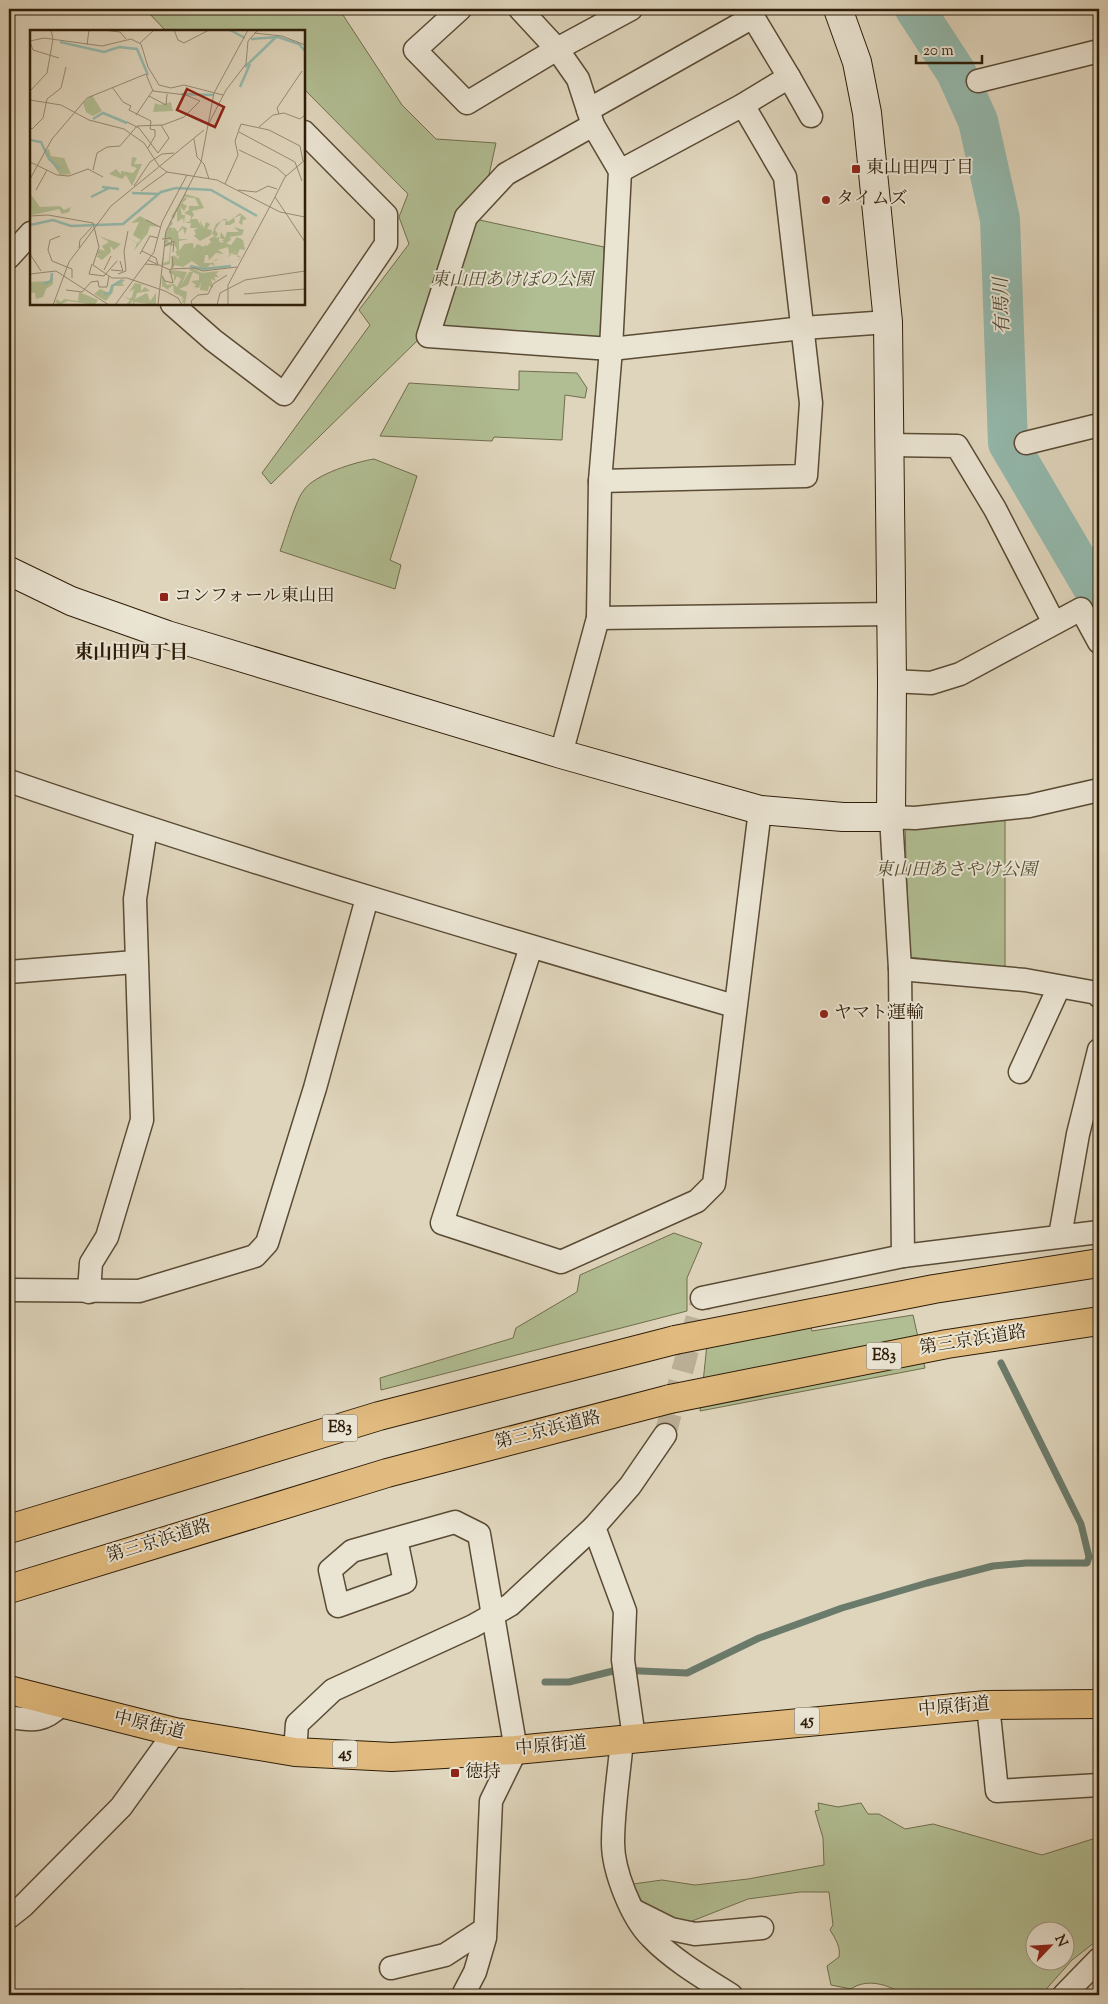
<svg xmlns="http://www.w3.org/2000/svg" width="1108" height="2004" viewBox="0 0 1108 2004" font-family="'Sorts Mill Goudy','Noto Serif JP',serif">
<style>
.green{fill:#b1bd92;stroke:#706d4d;fill-rule:evenodd}
.lines{fill:none;stroke-linecap:round;stroke-linejoin:round}
.stream{stroke:#6b7b6b;stroke-width:7}
.river{stroke:#94b9ad;stroke-width:40}
.street-tunnel{stroke:#bcb098;stroke-width:22;stroke-dasharray:22 11;stroke-linecap:butt}
.street-casing{stroke:#5a4b35;stroke-width:25}
.secondary-casing{stroke:#2e1d08;stroke-width:30}
.primary-casing{stroke:#2e1d08;stroke-width:30}
.highway-casing{stroke:#2e1d08;stroke-width:30}
.street{stroke:#eae4d3;stroke-width:22}
.secondary{stroke:#eae4d3;stroke-width:28}
.primary{stroke:#e0ba7e;stroke-width:28}
.highway{stroke:#e0ba7e;stroke-width:28}
.highway-bridge-casing{stroke:#2e1d08;stroke-width:30;stroke-linecap:butt}
.highway-bridge{stroke:#e0ba7e;stroke-width:28}
.poi-dot{fill:#8f2418;stroke:#eae4d3;stroke-width:2}
.labels{text-anchor:middle;dominant-baseline:central;stroke-width:4;stroke-linejoin:round;paint-order:stroke}
.shield{fill:#eae4d3;stroke:#665945;stroke-width:1}
.shield-label{font-size:16px;font-weight:bold;fill:#2e1d08}
.poi-label{font-size:18px;fill:#2e1d08;stroke:#eae4d3;text-anchor:start}
.park-label{font-size:18px;font-style:italic;fill:#554d31;stroke:#eae4d3}
.street-label{font-size:18px;fill:#2e1d08;stroke:#eae4d3}
.water-label{font-size:19px;font-style:italic;fill:#4d4c3a;stroke:#eae4d3}
.neighbourhood-label{font-size:19px;font-weight:bold;fill:#2e1d08;stroke:#eae4d3}
.inset-river{fill:none;stroke:#94b9ad;stroke-width:2.5}
.inset-road{fill:none;stroke:#988b74;stroke-width:1}
.view{fill:#8f2418;fill-opacity:0.15;stroke:#8f2418;stroke-width:2.5}
.inset-edge{fill:none;stroke:#2e1d08;stroke-width:2.5}
</style>
<rect width="100%" height="100%" fill="#dfd5bc"/>
<filter id="stains"><feTurbulence type="fractalNoise" baseFrequency=".004" numOctaves="4"/><feColorMatrix values="0 0 0 0 .2 0 0 0 0 .09 0 0 0 0 .02 0 0 0 .5 -.17"/></filter>
<radialGradient id="worn" r=".72"><stop offset=".6" stop-color="#630" stop-opacity="0"/><stop offset="1" stop-color="#630" stop-opacity=".3"/></radialGradient>
<g class="green">
<path d="M145,9H339L402,105L436,139L496,143L487,184L423,335L271,484L262,473L370,325L359,310L409,244L399,217L408,194L304,89V31H166Z"/>
<path d="M475,219L604,247L603,340L437,330Z"/>
<path d="M519,371L577,373L587,388L585,398L565,395L562,440L494,437L492,441L380,436L409,383L519,390Z"/>
<path d="M374,459L417,476L390,560L401,565L395,589L280,551C285,538 296,499 304,490C315,474 356,462 374,459Z"/>
<path d="M1005,816V967L909,957L905,826Z"/>
<path d="M674,1233L702,1243L687,1278V1311L381,1390L380,1378L513,1338L516,1328L577,1292L580,1275Z"/>
<path d="M804,1309L812,1331L913,1315L925,1368L700,1411L709,1325Z"/>
<path d="M818,1803L838,1807L861,1803L868,1814H879L905,1829L933,1824L1042,1855L1099,1837V1939L1072,1960L1041,1995H903C889,1984 866,1978 851,1989L831,1985L827,1966L839,1957C841,1947 835,1938 830,1930L833,1925L829,1892H800L748,1899L687,1923L645,1908L633,1884L662,1880L695,1885L748,1879L824,1865L823,1838L815,1811L819,1810ZM1036,1932H1066V1962H1036Z"/>
<path d="M243,1989L241,1995H165Z"/>
</g>
<g class="lines">
<path class="stream" d="M545,1682H569L617,1670L687,1673L759,1638L842,1608L927,1583L993,1566L1026,1563H1087L1089,1557L1081,1524L1001,1363"/>
<path class="river" d="M915,9L956,72L978,121L1000,219L1008,443L1099,598"/>
<path class="street-tunnel" d="M665,1435L702,1298"/>
<defs>
<g id="street">
<path d="M460,9L415,50L467,103L557,49L631,9"/>
<path d="M520,9L557,49L578,79L593,125L620,171L611,349L600,481L598,618L561,754"/>
<path d="M789,77L811,116"/>
<path d="M978,81L1099,51"/>
<path d="M588,110L753,17L789,77L743,105L620,171"/>
<path d="M593,125L506,174L466,217L428,336L611,349L803,328L888,322"/>
<path d="M9,257L31,233"/>
<path d="M172,304L213,340L284,394L386,244V215L304,132"/>
<path d="M1026,443L1099,425"/>
<path d="M889,445L957,446L995,509L1054,623"/>
<path d="M600,481L806,476L811,403L785,177L743,105"/>
<path d="M598,618L891,614"/>
<path d="M892,681L931,683L960,674L1081,609L1099,642"/>
<path d="M9,781C248,863 491,935 734,1006"/>
<path d="M531,947L442,1223L561,1262L697,1201L714,1184L760,810"/>
<path d="M900,969L1025,980L1097,993L1099,996"/>
<path d="M9,972L135,962"/>
<path d="M1020,1072L1059,987"/>
<path d="M1060,1236L1078,1134L1099,1050"/>
<path d="M903,1256L900,969L891,817L915,818L1029,806L1099,790"/>
<path d="M9,1290L139,1291L255,1256L267,1243L315,1088L367,898"/>
<path d="M89,1292L91,1263L107,1237L142,1120L135,899L146,828"/>
<path d="M702,1298L903,1256L1099,1232"/>
<path d="M594,1527L625,1611L623,1660L634,1738"/>
<path d="M396,1539L405,1582L338,1606L330,1570L352,1551L455,1522L479,1534L516,1750L491,1801L485,1938L475,1972L463,1995"/>
<path d="M988,1705L997,1791L1099,1785"/>
<path d="M9,1717C34,1721 44,1722 62,1704"/>
<path d="M622,1740C619,1774 613,1809 613,1843C613,1870 631,1917 651,1937C673,1960 704,1978 731,1995"/>
<path d="M295,1752L297,1724L333,1690L473,1626L510,1605L594,1527L630,1486L665,1435"/>
<path d="M635,1911L671,1929L695,1934L762,1928"/>
<path d="M9,1917L23,1906L121,1807L175,1732"/>
<path d="M391,1968L445,1955L485,1929"/>
<path d="M1064,1995L1099,1959"/>
</g>
<path id="secondary" d="M9,571L71,601L167,635L561,754L760,810L843,817H891L892,681L888,322L867,113L857,62L838,9"/>
<path id="primary" d="M9,1690L175,1732L295,1752L392,1757L516,1750L986,1705L1099,1704"/>
<g id="highway">
<path d="M9,1529L379,1416L675,1340"/>
<path d="M9,1589L387,1473L670,1399"/>
</g>
</defs>
<use href="#street" class="street-casing"/>
<use href="#secondary" class="secondary-casing"/>
<use href="#primary" class="primary-casing"/>
<use href="#highway" class="highway-casing"/>
<use href="#street" class="street"/>
<use href="#secondary" class="secondary"/>
<use href="#primary" class="primary"/>
<use href="#highway" class="highway"/>
<defs>
<g id="highway-bridge">
<path d="M675,1340L934,1289L1099,1263"/>
<path d="M670,1399L947,1344L1099,1321"/>
</g>
</defs>
<use href="#highway-bridge" class="highway-bridge-casing"/>
<use href="#highway-bridge" class="highway-bridge"/>
</g>
<g class="poi-dot">
<rect x="851" y="164" width="10" height="10" rx="2.5"/>
<circle cx="826" cy="200" r="5"/>
<rect x="159" y="592" width="10" height="10" rx="2.5"/>
<circle cx="824" cy="1014" r="5"/>
<rect x="450" y="1768" width="10" height="10" rx="2.5"/>
</g>
<g class="labels">
<g class="shield">
<rect x="866.5" y="1342.5" width="35" height="27" rx="4"/>
<rect x="322.5" y="1414.5" width="35" height="27" rx="4"/>
<rect x="794.5" y="1707.5" width="25" height="27" rx="4"/>
<rect x="332.5" y="1740.5" width="25" height="27" rx="4"/>
</g>
<g class="shield-label">
<text x="884" y="1356">E83</text>
<text x="340" y="1428">E83</text>
<text x="807" y="1721">45</text>
<text x="345" y="1754">45</text>
</g>
<g class="poi-label">
<text x="866" y="169">東山田四丁目</text>
<text x="836" y="200">タイムズ</text>
<text x="174" y="597">コンフォール東山田</text>
<text x="834" y="1014">ヤマト運輸</text>
<text x="465" y="1773">徳持</text>
</g>
<g class="park-label">
<text x="512" y="281">東山田あけぼの公園</text>
<text x="956" y="871">東山田あさやけ公園</text>
</g>
<g class="street-label">
<text transform="translate(973 1341) rotate(-9)">第三京浜道路</text>
<text transform="translate(548 1431) rotate(-14)">第三京浜道路</text>
<text transform="translate(159 1542) rotate(-17)">第三京浜道路</text>
<text transform="translate(954 1708) rotate(-5)">中原街道</text>
<text transform="translate(149 1726) rotate(13)">中原街道</text>
<text transform="translate(551 1747) rotate(-5)">中原街道</text>
</g>
<g class="water-label">
<text transform="translate(1003 306) rotate(-92)">有馬川</text>
</g>
<g class="neighbourhood-label">
<text x="131" y="653">東山田四丁目</text>
</g>
</g>
<g transform="translate(30 30)">
<rect width="275" height="275" fill="#dfd5bc"/>
<path d="M62,65L72,81L63,86L56,82L53,73ZM141,72L143,81L123,82L125,73L130,75ZM19,119L21,126L34,128L41,144L30,145L14,121ZM102,127L107,128L104,134H112L102,156L96,145L92,149L79,144L86,139L91,144V141L103,143L107,138L101,136ZM0,163L10,177L30,176L34,180L41,177L39,182L32,184L29,179L3,185L0,183ZM155,164L169,168L174,178L162,181L164,185L161,189H167L171,196L170,190L174,198L176,192L180,194L177,199L182,200L181,205L170,211L164,206L166,204L164,200L168,198H160L161,193H155L160,191L161,186L154,183L159,180V176H169L165,168L154,167L157,169L152,173L157,176L154,181L150,176L152,185H155L154,194L153,188L147,192V180L144,189L141,187ZM210,183L217,189L213,190L212,195L209,193L211,185L204,188L205,192L200,195H195L196,190L191,191L185,200L188,204L185,208L189,207V211L192,213L194,211L190,210H195L190,208L191,202L195,208L197,202H209L204,197L214,200L212,205L200,207L201,210L196,213L201,215L207,207L213,210L215,220L210,219L207,225L211,227L207,232L210,227H207V225L201,224L200,226L198,227L199,225L206,222L199,224L198,217L188,220L194,224L186,223L179,230L178,225H175L174,233H182L186,229H188L183,232L185,236L181,234L174,240L162,231L153,237L145,235L141,239L142,228L144,225L148,229L150,225L147,227L146,222L144,224L147,220L141,208L138,211L141,213L140,234L131,236L134,223L133,233L139,231L140,215L135,217L134,211L138,208L134,207L141,190L143,194L139,197L143,198L142,202L144,197L148,202L152,196L157,198L155,205L153,198L148,203L149,209H159L149,211V221L154,214L163,213L164,219L167,214L174,217L175,224L174,215L177,216L181,212L179,209L185,206L182,204L186,194L194,189H196L198,192ZM110,186L130,197L120,196L117,205L122,206L116,205L104,221L107,213L98,208L108,213L111,210L103,205L109,192L101,193ZM69,206L91,214L84,220L80,216L81,222L72,230L66,226L72,224L67,225L69,219L75,221L72,216L79,212ZM162,238L172,243L189,241L186,244L189,247H184L186,251L181,249L183,258L179,256L178,261L170,260L171,252L169,258L164,257L166,255L161,251L169,250V245L159,240ZM141,240L157,242L151,256L159,242H163L158,255L149,259L157,262L155,274L152,272L154,268L150,270L153,267L144,263L143,255L138,259L140,261L132,256V245L137,255L144,254L147,257L151,249L147,246L144,252V245L138,242ZM23,241V254L16,259L13,267L6,269L5,263L0,262V252L21,251ZM91,249L95,250L92,253L94,256H84L83,262L76,271L64,264L70,259L79,263L82,255L91,252ZM105,253L114,255H111V261L115,257L120,261L107,263L105,269L117,263L120,271L126,263V275L105,272L103,275V270L100,275H96L100,270H99L93,265L99,269L102,267L104,259L99,262ZM49,262L68,270L65,275L38,271L29,275L25,272L27,269L31,272L34,269L48,271Z" fill="#b1bd92"/>
<path class="inset-river" d="M200,0L215,8M221,9L248,7L269,14L275,21M30,12L74,22L89,17L107,19L118,45M215,37L246,7M210,57L220,34M151,64L184,65M63,89L73,83L97,93M0,110L11,112L19,129L30,139M72,157L89,159M102,163L129,164M61,167L79,158M0,195L23,190L41,196L93,194L131,162L146,158L181,160L227,186M160,236L173,239L201,236M14,254L21,251L22,243M74,264L80,263L82,256L92,250"/>
<path class="inset-road" d="M73,0L90,2L96,9M144,0L148,10L154,13L179,0M224,3L252,6L275,15M0,11L14,8L72,16L101,9L111,14L118,37L129,55L141,58L154,55L193,65M0,12L3,20L29,28M110,13L124,0M57,15L59,0M82,57L93,72L101,76L99,80L121,91L120,99L125,100V106L118,118M0,61L17,43L23,9L21,0M119,66L136,75L137,64M0,70L31,75L59,90L94,99L114,113L129,136L137,142L187,150L250,182L275,187M249,84L247,78L272,41M106,85L123,60M97,92L109,98L128,123L139,108L131,95M178,95L196,60L216,34L218,11L228,0M0,97L2,99L13,88L17,69L31,58L36,37M229,97L243,85L254,83L270,89L275,85M209,102L265,132L272,151M164,109L167,127L174,134L179,149M209,120L247,138L256,146M275,130L255,147L245,167L275,212M0,132L27,145L39,146L58,139L73,147M63,140L67,123L77,117L90,116L107,96L133,95L154,87L170,71L156,65L123,61L116,44M0,149L22,109L57,68L116,44M195,154L208,125L205,111L211,94L239,100L270,116L273,131M104,156L120,132L132,124L144,123M6,160L17,140M208,160L226,162L238,156L247,159M111,161L137,142M0,186L18,185L63,193L69,217L63,235L82,248H97L135,261L148,268L152,275M116,190L130,197M30,206L20,210L18,220L22,231L42,239V248M132,209L141,208L142,216M135,216L144,211L143,222M49,218L50,210L62,197M112,221L126,228L128,235L115,234M0,224L11,241M110,224L120,206L128,208M118,230L140,240L143,236L142,226M62,234L59,244L74,246L87,231M141,239L164,238L173,241L207,237M74,240L81,226M81,240L93,241L90,231M0,244L26,241L79,275M88,244L96,241L94,221L98,201M132,246L135,251L143,253L140,240M68,251L69,257H77L79,246M36,260L52,262L61,252L68,251M214,264L275,259M23,275L39,232L81,176L174,100M85,275L124,222L132,192L157,145M128,275L136,201L171,132L184,63L218,0M162,275L161,271L168,265L178,264L183,254L197,245M187,275L190,263L215,250L275,241M198,275V255L245,167"/>
<path class="view" d="M157,59L194,77L185,97L147,80Z"/>
<rect width="275" height="275" class="inset-edge"/>
</g>
<rect width="1108" height="2004" fill="none" stroke="#dfd5bc" stroke-width="30"/>
<rect x="10" y="10" width="1088" height="1984" fill="none" stroke="#2e1d08" stroke-width="2.5"/>
<rect x="15" y="15" width="1078" height="1974" fill="none" stroke="#2e1d08"/>
<g transform="translate(1050 1946) rotate(65)"><circle r="24" fill="#eae4d3" stroke="#9f9482"/>
<path d="M0-4L9 19L0 12L-9 19Z" fill="#8f2418"/>
<text y="-8" font-size="14" font-weight="bold" text-anchor="middle" fill="#2e1d08">N</text>
</g>
<path d="M916 55v8h66v-8" fill="none" stroke="#2e1d08" stroke-width="2.5"/>
<text x="923" y="55" font-size="15" fill="#2e1d08" stroke="#eae4d3" stroke-width="4" paint-order="stroke">20 m</text>
<rect width="100%" height="100%" filter="url(#stains)"/>
<rect width="100%" height="100%" fill="url(#worn)"/>
</svg>
